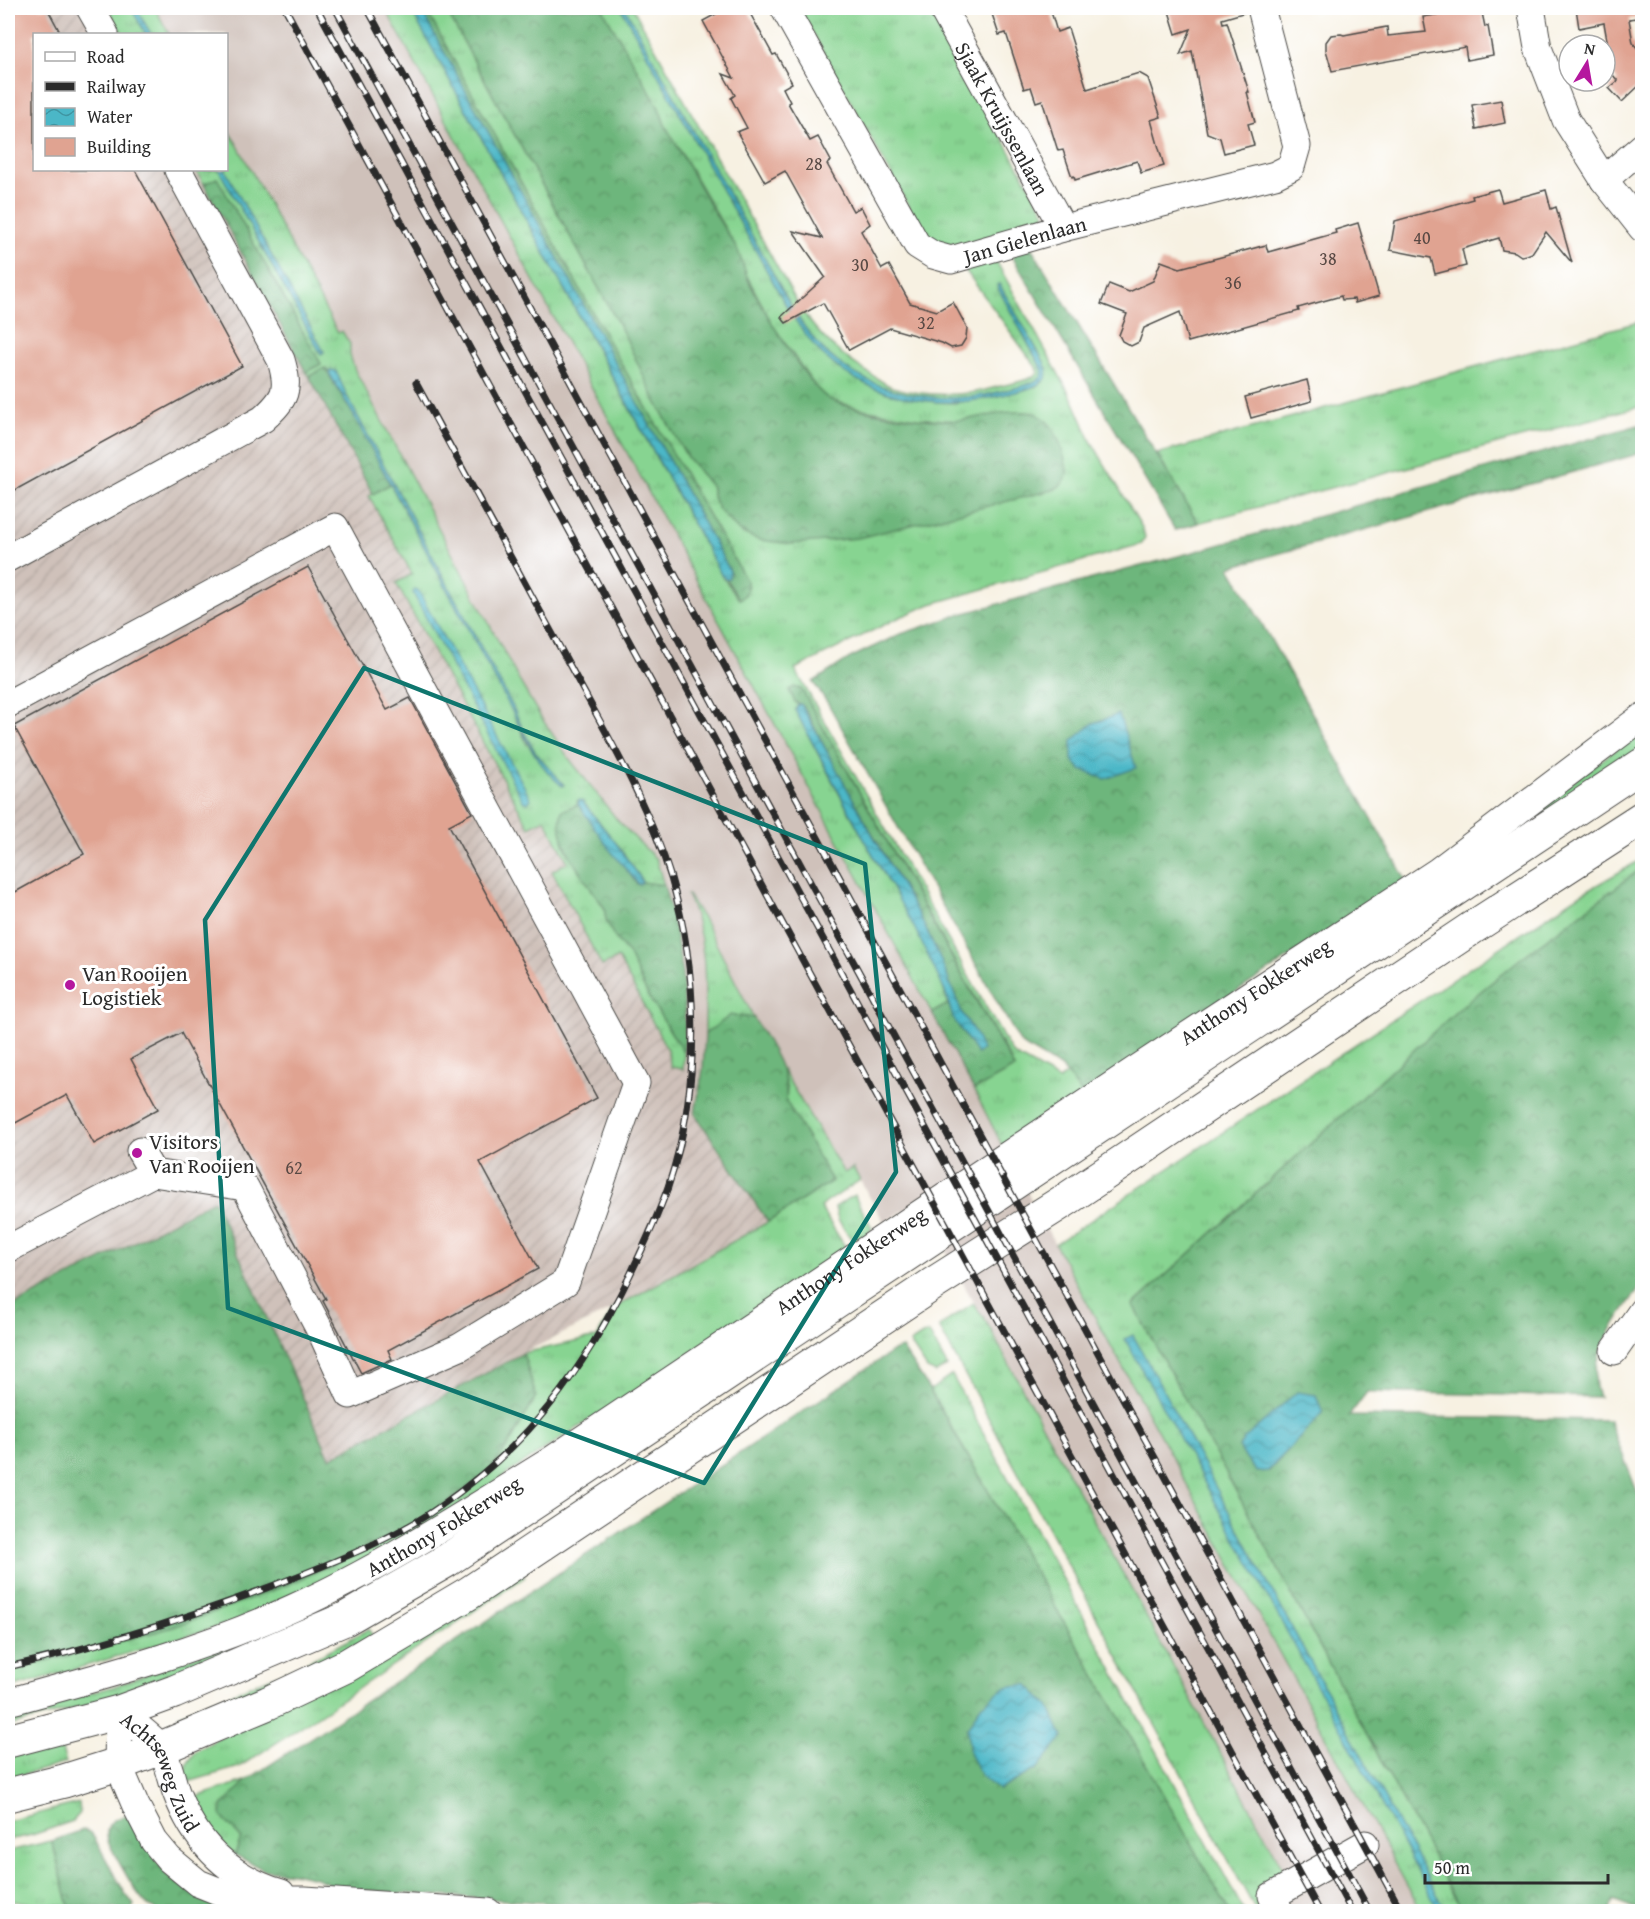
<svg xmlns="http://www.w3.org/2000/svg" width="1650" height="1919" viewBox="0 0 1650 1919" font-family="'Gentium Book Plus',serif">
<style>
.industrial{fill:url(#industrial-furrows)}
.railway{fill:#cfc1ba}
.grass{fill:url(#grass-tufts);stroke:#59805e;stroke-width:1.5}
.forest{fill:url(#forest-crowns);stroke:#4c7053;stroke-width:1.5;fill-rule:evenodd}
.water{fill:url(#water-waves);stroke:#3b7179;stroke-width:1.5}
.building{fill:#e0a391}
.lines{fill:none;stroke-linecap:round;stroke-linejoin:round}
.minor-casing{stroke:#4a4946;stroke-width:29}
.major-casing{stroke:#4a4946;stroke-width:35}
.minor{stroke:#fff;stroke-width:27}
.major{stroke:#fff;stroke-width:33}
.rail-casing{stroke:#2b2b2b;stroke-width:7}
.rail{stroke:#fff;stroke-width:4.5;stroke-dasharray:14;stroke-linecap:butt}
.marked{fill:none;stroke:#0f766e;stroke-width:4.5;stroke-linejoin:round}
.poi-dot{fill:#b5179e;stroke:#fff;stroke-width:2}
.labels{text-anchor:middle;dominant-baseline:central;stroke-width:6;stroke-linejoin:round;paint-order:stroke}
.number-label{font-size:18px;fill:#584944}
.street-label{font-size:21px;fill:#2b2b2b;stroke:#fff}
.poi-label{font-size:21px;fill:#2b2b2b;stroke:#fff;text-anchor:start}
</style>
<defs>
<pattern id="industrial-furrows" width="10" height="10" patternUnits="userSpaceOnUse" patternTransform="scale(1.5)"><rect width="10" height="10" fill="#cfc1ba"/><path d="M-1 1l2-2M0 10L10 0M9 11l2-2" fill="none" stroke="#b2a6a0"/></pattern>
<pattern id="grass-tufts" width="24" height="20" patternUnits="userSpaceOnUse" patternTransform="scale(1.5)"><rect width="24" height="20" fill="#87d491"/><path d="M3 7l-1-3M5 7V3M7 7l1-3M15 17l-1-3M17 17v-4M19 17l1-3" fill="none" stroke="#75b67d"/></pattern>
<pattern id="forest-crowns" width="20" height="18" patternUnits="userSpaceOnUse" patternTransform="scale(1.5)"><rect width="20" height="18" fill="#6db67b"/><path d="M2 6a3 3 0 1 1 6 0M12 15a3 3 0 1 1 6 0" fill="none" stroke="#5a9465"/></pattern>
<pattern id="water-waves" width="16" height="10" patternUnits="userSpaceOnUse" patternTransform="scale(1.5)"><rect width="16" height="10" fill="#4bb7c7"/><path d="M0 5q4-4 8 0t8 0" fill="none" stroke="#3f95a2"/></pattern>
</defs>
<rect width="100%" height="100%" fill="#fff"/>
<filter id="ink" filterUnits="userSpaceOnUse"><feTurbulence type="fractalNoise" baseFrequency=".0167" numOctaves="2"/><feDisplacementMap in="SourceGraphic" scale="12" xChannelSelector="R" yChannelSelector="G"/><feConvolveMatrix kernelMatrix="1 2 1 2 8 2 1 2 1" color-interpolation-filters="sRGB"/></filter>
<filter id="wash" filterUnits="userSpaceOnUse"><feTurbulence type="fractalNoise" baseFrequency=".008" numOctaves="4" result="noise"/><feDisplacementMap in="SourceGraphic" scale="24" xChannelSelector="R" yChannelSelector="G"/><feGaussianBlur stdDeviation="1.35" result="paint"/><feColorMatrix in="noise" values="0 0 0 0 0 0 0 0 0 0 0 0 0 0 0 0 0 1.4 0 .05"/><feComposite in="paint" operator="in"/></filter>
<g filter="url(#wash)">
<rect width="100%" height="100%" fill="#f7f1e2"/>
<path class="industrial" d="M8,8H108L123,34H34V170H196L544,810L703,1070L695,1115L768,1222L629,1301L523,1353L330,1458L214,1200L8,1309Z"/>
<path class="railway" d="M108,8H425L802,690L1008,1055L998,1138L1057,1248L1462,1911H1258L975,1305L919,1202L884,1222L853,1168L768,1222L695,1114L703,1070L679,1069L544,810L196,170H226V34H123Z"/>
<g class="grass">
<path d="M108,8H131L146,34H123Z"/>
<path d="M136,8H155L169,34H151Z"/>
<path d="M385,8H410L648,443L722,576L739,599L748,589L747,582L610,344L425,8H445L625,336L654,398L687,457L712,487V495L987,417L958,421L918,418L863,409L830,400L818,391L774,327L747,276L737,249L665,125L659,108L602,8H621L791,314L835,366L853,377L887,393L935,402L954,403L989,398L1037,386L1043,382L1044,362L999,284L997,285L998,288L1043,371L1042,377C1030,386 1014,388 999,392C945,405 886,397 840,364C822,351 807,332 795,313L625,8H633L799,306C819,337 841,356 872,375C878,379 885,384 892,387C927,397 963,397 997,387C1009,384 1022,382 1033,377L1038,373L1036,367L963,267L995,259L1073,400L1091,441L1143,529L1145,537L1142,544L931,604L898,618L795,669L1011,1051L1016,1056L1059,1080L1067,1074L1082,1095L1003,1147L974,1090L1014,1068L1008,1055L802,690L800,688L789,690L798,705L795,710C822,762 849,814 878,864C904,909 934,954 948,1004L932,1013Z"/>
<path d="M799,8H929L1045,213L1036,228L953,249L937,244L923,232Z"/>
<path d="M227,129L237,144L338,333L342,331L350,344V355L355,370L520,682L540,716L568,757L619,822L656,859L664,885L642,882L640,877L616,843L582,801H577L578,804L562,811C562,821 562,831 563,840C566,856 595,893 605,909C603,922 618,944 628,953L648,996L684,1053L683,1069L671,1067L667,1049L618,958L602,966L552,871L568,862L545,819L529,827L396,583L412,574L369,496L390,484L511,709L527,744L562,786L564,785L536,753L524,732L513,707L347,396L336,372L331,370L329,373L325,368L309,376L306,372L321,364L217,178L204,184L196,170H219L321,354L324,352L225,170H226Z"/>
<path d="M1642,321V406L1198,523L1157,454Z"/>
<path d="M1642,730V749L1412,902Z"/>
<path d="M1642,859V868L1520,959L1458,1010L1133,1305L1248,1513L1462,1911H1421L1055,1244L1581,894Z"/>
<path d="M687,895H688L704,920L754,1018L731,1015L705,1034C705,988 708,937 687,895Z"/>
<path d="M782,1069L844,1173L853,1168L860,1180L820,1207L846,1248V1253L381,1556L230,1623L8,1689V1670L44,1662L173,1627L292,1583L421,1522L491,1470L512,1439L536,1396L523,1353L597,1337L614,1308L768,1222L832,1181L786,1101L787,1090Z"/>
<path d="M854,1195L872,1228L869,1233L854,1243L838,1220L835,1207Z"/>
<path d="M973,1303L983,1316L1285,1872L1257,1888L1269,1911H1256L939,1327Z"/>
<path d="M929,1333L947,1366L936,1373L927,1369L910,1343L924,1334Z"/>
<path d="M952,1375L960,1390L1244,1911H1229L1126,1729L929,1389H932Z"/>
<path d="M520,1572L525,1577L284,1738L239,1767L185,1783L187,1764L196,1751Z"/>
<path d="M368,1629L373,1636L330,1659L182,1725L179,1715L302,1665Z"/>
<path d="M229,1643L232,1653L154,1683L82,1707L8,1726V1716L112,1687Z"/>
<path d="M60,1743L66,1763L8,1779V1756Z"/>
<path d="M247,1780L222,1806L221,1816L241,1838L235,1855C215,1838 204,1821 191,1799Z"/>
<path d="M79,1803L80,1813L73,1821L32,1835L8,1840V1821Z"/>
<path d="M52,1841L69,1906L8,1901V1851Z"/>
</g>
<g class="forest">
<path d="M420,8H425L610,344L747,582C748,590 747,596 739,599L726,579L729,578L730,571Z"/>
<path d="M445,8H602L659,108L665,125C683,157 700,188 719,220C724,229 731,238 736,247C741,256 743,267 747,277C758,301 809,390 831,400C856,412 933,423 961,420C982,418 1013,408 1033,413C1053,418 1061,444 1065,460C1069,476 1068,482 1053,490L858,538L791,544L759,540L740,532L719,510L712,495V487L687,457L654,398L625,336Z"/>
<path d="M217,178L321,364L306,372L204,184Z"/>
<path d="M1031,247L1198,523L1175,530L1010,253Z"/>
<path d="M325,368L353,414L390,484L373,494L309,376Z"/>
<path d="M1642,424V453L1230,567L1406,880L1082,1094L1063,1069L1021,1044L827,702L813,682L850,658L898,635L961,614L1197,551Z"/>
<path d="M794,687L802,690L1014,1068L974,1090L932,1013L948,1004C955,1023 965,1037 977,1053L975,1033L962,1013L940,958L922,921L835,767L804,707L795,702L789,690Z"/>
<path d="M578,804L637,884L642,882L664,885C679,939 688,997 684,1053L648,996L628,953C618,944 603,922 605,909C589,883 552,843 562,811Z"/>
<path d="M1642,868V1284C1622,1313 1583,1360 1599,1397L1367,1392L1349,1416L1609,1420L1642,1504V1911L1613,1900L1610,1911H1462L1248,1513L1133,1305L1458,1010L1520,959ZM1261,1426L1281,1458L1269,1471L1239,1447L1244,1439Z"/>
<path d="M731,1015L754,1018C768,1044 789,1071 786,1101L832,1181L768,1222L695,1114L703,1070L705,1034Z"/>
<path d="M214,1200L330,1458L523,1353L536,1396L512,1439L491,1470L421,1522L292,1583L173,1627L44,1662L8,1670V1309Z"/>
<path d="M902,1348L929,1389L1126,1729L1229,1911H756L578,1905L342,1889L316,1878L293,1873L264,1870L235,1855L241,1838L221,1816L222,1806L247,1780L895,1350ZM967,1729L1038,1768L999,1790Z"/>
<path d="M128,1815L165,1873L188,1891L308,1911L161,1912C157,1910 152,1909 148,1905C136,1895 115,1856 108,1841C107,1836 106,1831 108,1827C111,1819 120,1818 128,1815Z"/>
<path d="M83,1830L89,1832L93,1836L125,1893L134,1905L131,1910L69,1906L52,1841Z"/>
</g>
<g class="water">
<path d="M131,8H136L151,34H146Z"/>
<path d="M410,8H420L730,571L729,578L726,579L722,576Z"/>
<path d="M621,8H625L795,313C807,332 822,351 840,364C886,397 945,405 999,392C1014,388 1030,386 1042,377L1043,371L998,288L997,285L999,284L1044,362L1047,369L1046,379C1033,390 1014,392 998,396C936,411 865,398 819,351C808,340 800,326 791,314Z"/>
<path d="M219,170H225L324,352L321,354Z"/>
<path d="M331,370L336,371L347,396L513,707L524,732L536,753L564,785L562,786C536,764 526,739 511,709L353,414L329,373Z"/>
<path d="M415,589L418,590L531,799L528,803L523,801L413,593Z"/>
<path d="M801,704L871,832L922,921L940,958L962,1013L975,1033L982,1050L977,1054L953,1018L945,991L914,927L863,837L795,710L798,705Z"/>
<path d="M1119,714L1136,768L1105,779L1081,770L1072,760V741L1092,724Z"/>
<path d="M579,800L582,801L616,843L640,877L642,882L639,885L610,850L578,804Z"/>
<path d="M1133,1335L1446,1911H1439L1344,1735L1125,1339Z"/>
<path d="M1297,1392L1316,1395L1323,1413L1268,1471L1257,1472L1246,1459L1239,1447L1244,1439Z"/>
<path d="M1027,1684L1049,1706L1063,1737L1038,1768L999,1790L982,1777L970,1755L967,1729L981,1705L1005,1687Z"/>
</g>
<g id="blocks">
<g class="building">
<path d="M8,8H47L61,34H34V170H135L242,366L8,494Z"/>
<path d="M727,8H747L773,55L776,54L792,83L783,88L790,102L788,103L810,141L818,137L831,161L827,164L853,211L861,207L870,224L861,231L882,269L889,265L910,303L937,311L953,302L967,328L966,338L961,346L951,348L942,343L890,328L849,350L823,303L786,323L781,317L825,277L793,231L822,238L785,171L765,182L737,132L747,128L731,98L735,95L723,74L734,78L703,21Z"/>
<path d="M990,8H1050L1057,32L1068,28L1087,89L1139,73L1148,78L1161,117L1151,120L1164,166L1141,173L1137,161L1075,180L1074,176L1072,177L1063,150L1058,151L1042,100L1036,102L1031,87L1024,89L1006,33L999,35Z"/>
<path d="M1168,8H1245L1246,12L1222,19L1223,23L1227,22L1249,92H1247L1255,122L1248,124L1254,145L1224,153L1220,138L1207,133L1192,51L1180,55L1191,29L1176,34Z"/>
<path d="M1477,8H1481L1485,27L1488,26L1493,55L1467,60L1465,47L1332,71L1326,50V42L1331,35L1341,34L1344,35L1387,27L1388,36L1426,32L1423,17Z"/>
<path d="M1576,8H1636L1637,18L1629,19L1633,43L1642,54V83L1622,102L1609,88L1618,81L1606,67L1611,63L1604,23L1579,28Z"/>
<path d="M1501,100L1505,123L1476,129L1472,105Z"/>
<path d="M1498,189L1502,202L1546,190L1551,209L1556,207L1572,263L1546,232L1532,253L1527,255L1521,256L1515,252L1502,250L1499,238L1462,249L1466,266L1435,274L1431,258L1390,250L1395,221L1473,199L1472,196Z"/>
<path d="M1358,223L1379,296L1355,303L1354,299L1342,300L1341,296L1298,308L1299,311L1188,342L1180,312L1144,328L1139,342L1131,346L1122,341L1119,335L1127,314L1101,304L1109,284L1129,292L1153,281L1161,261L1180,268L1266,245L1268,252L1336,233L1335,230Z"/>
<path d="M1307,380L1312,401L1251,418L1245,397Z"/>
<path d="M308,567L387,710L410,698L472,813L449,825L597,1098L480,1162L538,1269L388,1350L392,1359L361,1373L323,1301L326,1299L181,1033L131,1059L158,1109L94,1144L67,1095L8,1127V896L84,854L14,726Z"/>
</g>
</g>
</g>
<g filter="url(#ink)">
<use href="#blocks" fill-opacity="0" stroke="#4a4946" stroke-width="1.5"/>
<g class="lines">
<defs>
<g id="minor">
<path d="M90,8L105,34"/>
<path id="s1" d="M784,8L917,245L933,255L951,260L1063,228L1275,175L1291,167L1297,146L1261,8"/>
<path id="s2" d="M942,8L1063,228"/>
<path d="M1531,8L1538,48L1566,120L1604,180L1642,228"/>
<path d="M1604,180L1642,147"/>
<path d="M8,558L263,419C286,398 290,390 281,360L178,170"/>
<path d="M8,704L335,527L636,1083L566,1282L460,1347L350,1395L323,1336L245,1187L153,1173"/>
<path d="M8,1249L153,1173L140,1151"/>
<path d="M1614,1351L1642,1311"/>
<path id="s3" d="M8,1702C104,1676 202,1650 293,1608C383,1567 466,1513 550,1461L1135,1070L1438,871L1642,717"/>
<path d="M119,1712L118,1764L136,1806L154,1841L169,1859L198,1883L223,1893L256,1900H305L488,1912"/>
<path id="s4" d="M119,1712C129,1720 155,1739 161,1748C167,1757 172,1781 176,1792C195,1843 228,1877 281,1893"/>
<path d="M1280,1912L1272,1896L1365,1844"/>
</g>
<g id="major">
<path d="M8,1741L119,1712L174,1692L345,1619L446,1561L1642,765"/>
<path d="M8,1795L64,1781L118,1764L161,1748L268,1703L346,1666L469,1593L933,1284L1067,1199L1472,928L1642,818"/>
</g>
</defs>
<use href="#minor" class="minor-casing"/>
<use href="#major" class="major-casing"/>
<use href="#minor" class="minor"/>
<use href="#major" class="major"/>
<defs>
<g id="rail">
<path d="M285,8L1320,1912"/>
<path d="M317,8L1352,1912"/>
<path d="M335,8L1370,1912"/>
<path d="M367,8L1402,1912"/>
<path d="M8,1667C107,1645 203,1613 298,1576C346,1557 396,1537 439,1507C528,1446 583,1372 630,1275C644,1246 657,1218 668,1187C701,1089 700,977 671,878C648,803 607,735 570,666C519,572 467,478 416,383"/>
</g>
</defs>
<use href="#rail" class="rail-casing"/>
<use href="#rail" class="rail"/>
</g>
</g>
<path class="marked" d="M364,668L865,864L896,1172L704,1483L228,1308L205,920Z"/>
<g class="poi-dot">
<circle cx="70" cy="985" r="6"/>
<circle cx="137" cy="1153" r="6"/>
</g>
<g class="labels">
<g class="number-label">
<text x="814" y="163">28</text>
<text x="1422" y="237">40</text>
<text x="1328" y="258">38</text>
<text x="860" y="264">30</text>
<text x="1233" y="282">36</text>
<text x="926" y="322">32</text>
<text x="294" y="1167">62</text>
</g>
<g class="street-label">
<text stroke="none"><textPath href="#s2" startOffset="126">Sjaak Kruijssenlaan</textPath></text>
<text stroke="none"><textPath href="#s1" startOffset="386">Jan Gielenlaan</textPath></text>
<text stroke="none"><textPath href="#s3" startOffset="1444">Anthony Fokkerweg</textPath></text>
<text stroke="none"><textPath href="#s3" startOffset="958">Anthony Fokkerweg</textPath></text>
<text stroke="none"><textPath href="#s3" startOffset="472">Anthony Fokkerweg</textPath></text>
<text stroke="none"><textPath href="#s4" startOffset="75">Achtseweg Zuid</textPath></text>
</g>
<g class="poi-label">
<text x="82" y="973">Van Rooijen<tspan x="82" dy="24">Logistiek</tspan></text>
<text x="149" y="1141">Visitors<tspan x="149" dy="24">Van Rooijen</tspan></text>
</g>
</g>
<rect width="1650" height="1919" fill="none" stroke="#fff" stroke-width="30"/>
<rect x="33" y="33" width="195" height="138" fill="#ffffff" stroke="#aaaaaa" stroke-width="1.5"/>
<rect x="45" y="52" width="30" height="9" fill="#ffffff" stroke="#aaaaaa" stroke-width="1.5"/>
<text x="87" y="63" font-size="18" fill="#2b2b2b">Road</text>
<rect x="45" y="82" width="30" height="9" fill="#2b2b2b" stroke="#aaaaaa" stroke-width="1.5"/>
<text x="87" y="93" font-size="18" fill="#2b2b2b">Railway</text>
<rect x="45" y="108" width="30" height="18" fill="url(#water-waves)" stroke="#aaaaaa" stroke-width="1.5"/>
<text x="87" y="123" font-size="18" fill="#2b2b2b">Water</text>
<rect x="45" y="138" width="30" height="18" fill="#e0a391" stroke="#aaaaaa" stroke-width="1.5"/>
<text x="87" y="153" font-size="18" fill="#2b2b2b">Building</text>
<g transform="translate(1587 63) rotate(11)"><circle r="28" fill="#ffffff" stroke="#aaaaaa" stroke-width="1.5"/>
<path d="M0-4.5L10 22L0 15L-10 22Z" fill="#b5179e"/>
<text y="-9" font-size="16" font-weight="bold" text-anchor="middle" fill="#2b2b2b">N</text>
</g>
<path d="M1425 1874v9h183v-9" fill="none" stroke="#2b2b2b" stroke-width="3"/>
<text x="1434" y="1874" font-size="18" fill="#2b2b2b" stroke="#ffffff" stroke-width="4.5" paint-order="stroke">50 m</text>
</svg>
